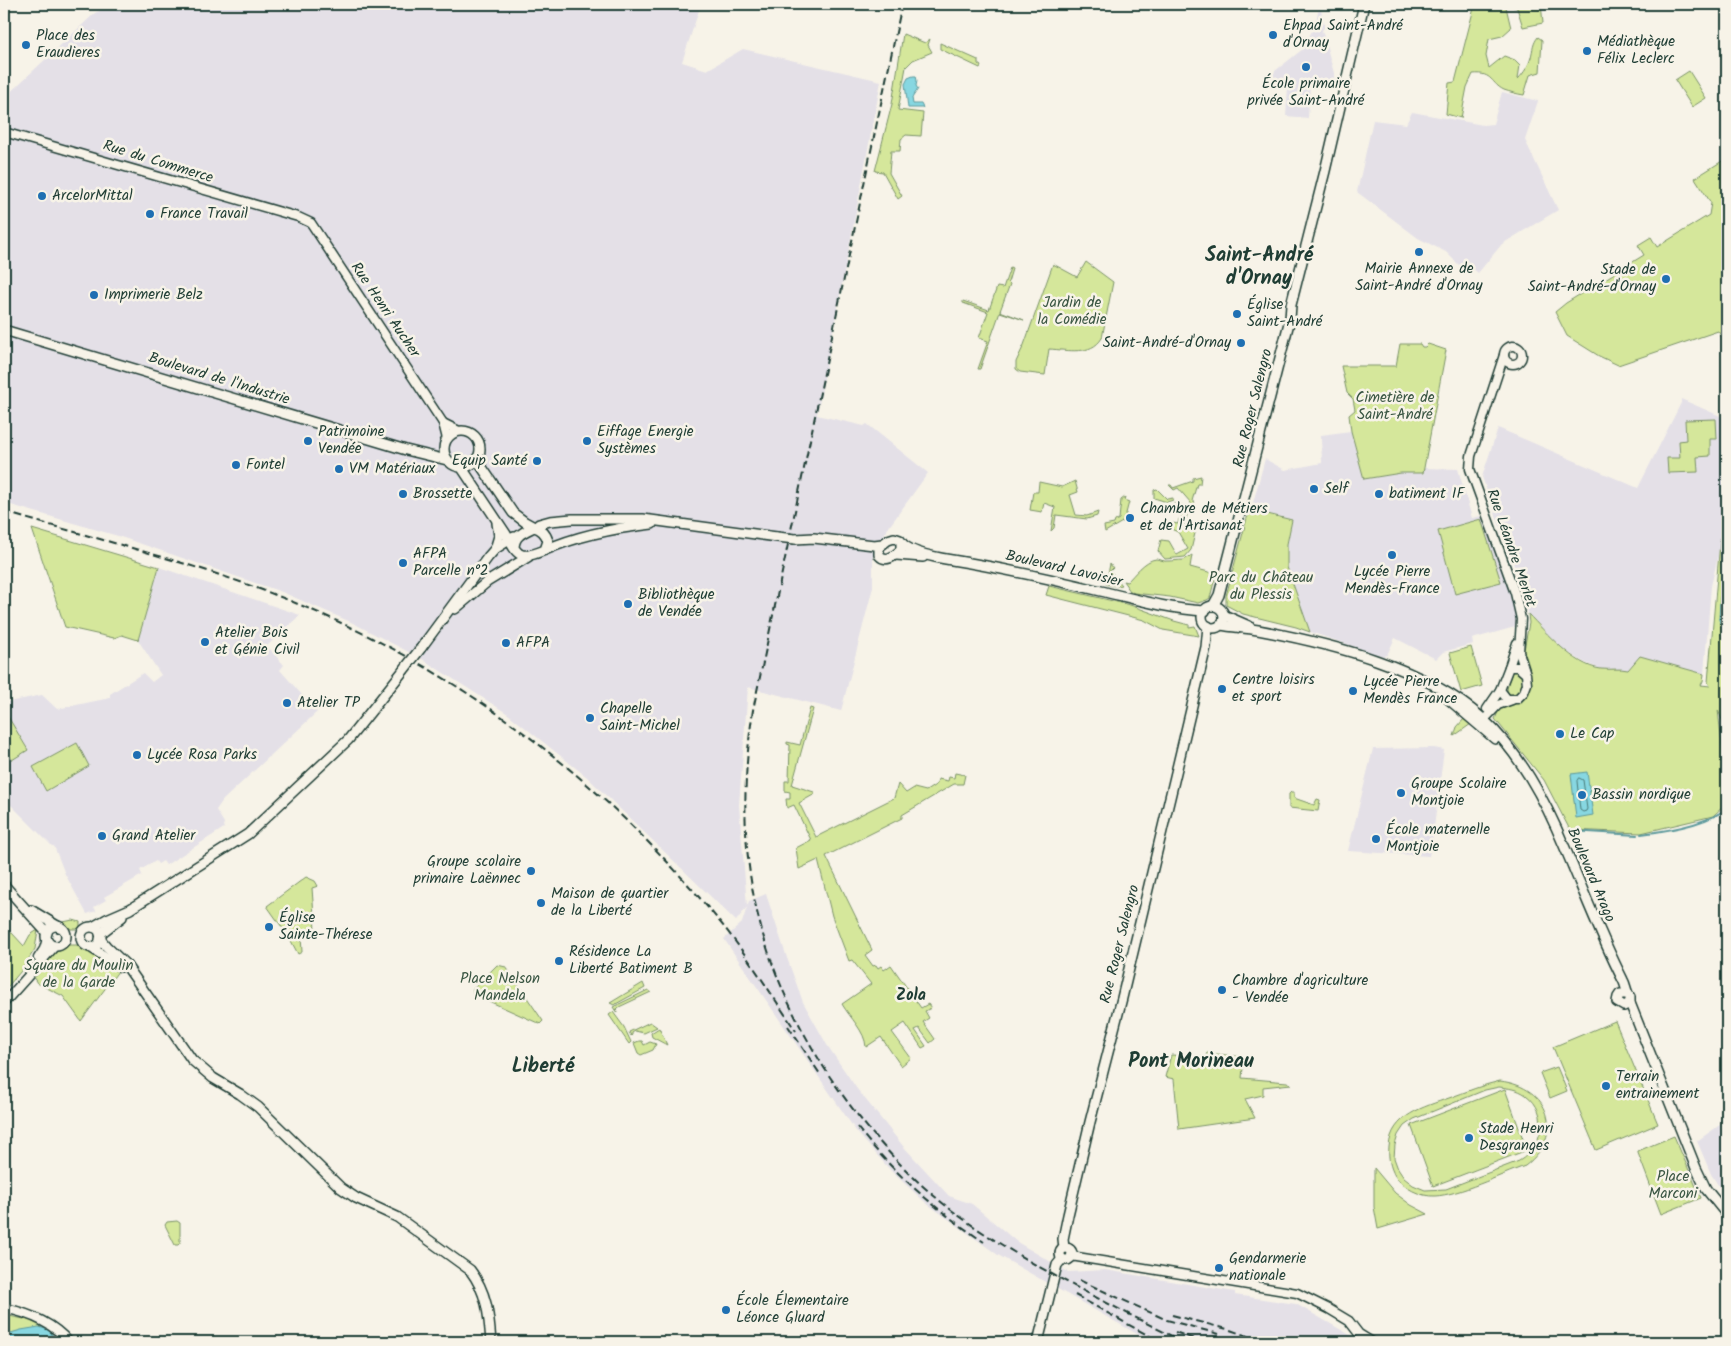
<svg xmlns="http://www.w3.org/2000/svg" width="1731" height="1346" viewBox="0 0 1731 1346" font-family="Kalam,sans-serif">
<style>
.built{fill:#e4e0e7}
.green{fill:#d5e79b;stroke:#7a9268;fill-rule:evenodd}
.water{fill:#87d7e1;stroke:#5d999c}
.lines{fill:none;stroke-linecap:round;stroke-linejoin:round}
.shore{stroke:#497b79;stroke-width:1}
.stream{stroke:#5d999c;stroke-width:2}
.tertiary-casing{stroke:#1f3d34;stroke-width:11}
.secondary-casing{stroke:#1f3d34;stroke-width:12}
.tertiary{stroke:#f7f3e8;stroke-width:8}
.secondary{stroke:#f7f3e8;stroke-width:9}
.rail{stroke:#1f3d34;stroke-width:2;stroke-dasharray:8 4;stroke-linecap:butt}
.secondary-bridge-casing{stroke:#1f3d34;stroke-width:12;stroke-linecap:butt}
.secondary-bridge{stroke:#f7f3e8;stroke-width:9}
.poi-dot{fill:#1f6fb2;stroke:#f7f3e8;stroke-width:2}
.labels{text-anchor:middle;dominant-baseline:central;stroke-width:5;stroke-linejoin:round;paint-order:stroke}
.poi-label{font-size:15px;fill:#1f3d34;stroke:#f7f3e8;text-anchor:start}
.street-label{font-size:15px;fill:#1f3d34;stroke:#f7f3e8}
.park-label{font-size:15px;fill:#3a5643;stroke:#f7f3e8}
.neighbourhood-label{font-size:16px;font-weight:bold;fill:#1f3d34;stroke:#f7f3e8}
.district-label{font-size:20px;font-weight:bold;fill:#1f3d34;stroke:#f7f3e8}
</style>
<rect width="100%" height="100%" fill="#f7f3e8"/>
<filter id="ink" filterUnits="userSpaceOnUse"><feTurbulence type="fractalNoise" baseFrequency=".02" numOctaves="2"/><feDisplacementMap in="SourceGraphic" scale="10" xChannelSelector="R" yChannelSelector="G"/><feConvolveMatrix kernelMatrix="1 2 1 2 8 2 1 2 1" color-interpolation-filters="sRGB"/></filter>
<g filter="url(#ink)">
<g class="built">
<path d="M112,4H384L404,9L468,4H701L682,62L707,70L743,49L881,81L817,415L864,426L867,424L928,473L873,549V587L841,711L748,687L739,805L747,906L749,901L766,894L787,958L803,1002L827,1045L857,1089L903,1146L949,1196L972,1204L1017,1242L1068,1272L1105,1270L1235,1292V1295L1296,1304L1350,1335L1352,1338L1349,1342H1151L998,1255L926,1203L891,1171L856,1131L724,939L742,923L747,907L736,921L587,777L508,714L422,659L353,623L282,592L118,536L4,503V98L95,13Z"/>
<path d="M1321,10L1325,27L1322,30L1334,73V83L1310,85L1308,118L1286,116L1288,86L1272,79L1275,71L1303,49L1316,23L1318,11Z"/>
<path d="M1502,92L1538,101L1525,140L1558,210L1502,244L1478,273L1468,264L1463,269L1446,252L1418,238L1357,192L1373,120L1406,124L1412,112L1483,125L1493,124Z"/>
<path d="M1681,399L1727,419V518L1711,586L1704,674L1640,656L1628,670L1600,669L1583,662L1561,648L1528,614L1527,601L1482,477L1498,428L1638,488L1681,403Z"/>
<path d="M1351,431L1364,479L1401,473H1423L1424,468L1458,469L1472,518L1481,516L1511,594L1517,615L1515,627L1472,639L1473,644L1443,652L1436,659L1395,638L1387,655L1383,656L1310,632L1287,567V544L1292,520L1251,510L1265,459L1285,470L1322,463L1321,435Z"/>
<path d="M159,567L300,615L267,646L284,665L280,670L317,712L223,800L216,810L224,823L223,826L224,828L166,865L163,861L158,864L156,861L140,870L142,875L104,897L106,900L94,907L96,911L87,914L65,874L54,846H52L4,798V703L42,695L57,709L110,698V694L143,673L152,682L161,675L138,640Z"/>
<path d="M1434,748L1444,750L1433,835L1429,856L1348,851L1373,749Z"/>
<path d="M1727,1120V1199L1711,1174L1697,1141Z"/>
</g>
<g class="green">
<path d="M1475,4H1541L1543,23L1523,27L1517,8L1511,6L1506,7L1511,28L1502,36L1489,39L1486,56L1489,68L1504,56L1515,60L1520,65L1518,79C1524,73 1529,65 1531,57C1533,49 1533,43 1538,37L1542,40L1540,72L1530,75L1524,95C1517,94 1510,92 1504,90C1491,84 1493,72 1473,74L1467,87L1461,118L1446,114L1449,83L1455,82Z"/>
<path d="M903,34L925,43L930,39L928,45L932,52L913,60L906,67L898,110L923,113L921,136L906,135L901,139L900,151H891L889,173L902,196L898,199L883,172L875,171L892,104Z"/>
<path d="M940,43L978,60V64L981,66L980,68L940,49Z"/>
<path d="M1689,71L1706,98L1692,107L1675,80Z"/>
<path d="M1727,158V346L1718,331L1618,365L1599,356L1567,336L1555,312L1566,303L1644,255L1638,245L1651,237L1657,247L1709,215L1711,203L1695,178Z"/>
<path d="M1086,262L1113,282L1102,338C1091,356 1068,350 1049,349L1045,375L1020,372L1016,369V362L1024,345L1053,264L1077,277Z"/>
<path d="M1010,268L1012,269L1008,282L1010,284L1000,311L1024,320L1000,312L980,369H978L988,341L979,338L988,312L963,303V301L989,310L997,287L1003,288Z"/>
<path d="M1400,344H1420L1422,347H1425L1428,344L1446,350L1423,473H1401L1364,479L1351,431L1349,415L1355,410L1353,399L1347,393L1341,366H1396Z"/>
<path d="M1716,419L1717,439H1710V456L1697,457L1698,472L1668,473L1667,458H1680L1679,441L1686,440L1685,420Z"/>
<path d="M1201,476L1200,484H1197L1192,501L1195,503L1192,509L1190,506L1191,503L1178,488L1174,490L1169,485H1171L1173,488L1193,481V478Z"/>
<path d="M1075,481L1078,492L1070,495L1076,515L1087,516L1098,512L1097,516L1087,519L1056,515L1054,528L1051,531L1055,507L1044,503L1042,512L1030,510L1033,492H1038L1039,482L1062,487Z"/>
<path d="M1157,489L1167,499L1173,498V500L1167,502L1154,498V490Z"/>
<path d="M1125,497L1124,500L1129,502L1124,521L1105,532L1104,526L1114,524L1115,521L1119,519L1121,500Z"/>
<path d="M1178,502L1188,511L1184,527L1196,529L1191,550L1185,557L1165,559L1158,551L1161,540L1169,541L1177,555L1188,549L1178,532L1171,529L1172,523L1178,524L1179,519H1181L1183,510L1172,507V505Z"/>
<path d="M1727,509V732L1718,710L1727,789V803L1713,816L1641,833L1570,830L1544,780L1495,719L1507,691L1508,683L1512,672L1516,669L1524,650L1529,623L1528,614C1546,632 1574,666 1601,669C1610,670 1620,668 1628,670L1640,656L1704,674L1703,681L1701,685L1710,686L1708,682L1722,518Z"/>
<path d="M1251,510L1292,520L1287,544V567L1310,632L1296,627L1243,614L1226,605V596L1247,518Z"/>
<path d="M1481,519L1501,582L1455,594L1438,531Z"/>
<path d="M32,529L159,567L138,640L122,635L114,638L65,627Z"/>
<path d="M1192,555L1190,567L1216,574L1210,598L1207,600L1198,603L1170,597L1134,593L1130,591L1123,581L1127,582C1134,575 1145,560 1156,559C1160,559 1164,562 1168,561C1175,561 1177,560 1184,560Z"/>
<path d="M1110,564L1113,568L1110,571L1122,585L1117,586L1106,584Z"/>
<path d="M1049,586L1130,605L1174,621L1189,625V627L1195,626L1199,636L1163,630L1144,620L1046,595Z"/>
<path d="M1471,647L1482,686L1461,692L1450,653Z"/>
<path d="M810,708L813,709L792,785L814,792L815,794L799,803L816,837L894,798L898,784L906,793L914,788L926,791L937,784L938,779L948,781L949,777L954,778L955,773L965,775L963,784H954L902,815V818L826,856L872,950L865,955L873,966L876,965L878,968L881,966L884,970L891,965L921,1008L928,1004L931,1008L925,1011L929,1018L923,1022L935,1039L930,1043L919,1028L915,1030L926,1046L922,1048L905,1023L892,1032L911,1058L901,1066L881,1037L866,1047C865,1031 850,1018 842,1004L871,984L852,960L849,961L832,916L818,860L799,869L796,848L811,840L794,805L787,808L786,799H790V792L785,791V781H789L790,745L787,744V742L800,745Z"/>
<path d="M7,715L28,750L12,760L4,746V717Z"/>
<path d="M1464,719H1468L1471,724L1454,736L1457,727Z"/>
<path d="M77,743L89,766L46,791L33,767Z"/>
<path d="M1291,792H1294V798L1314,805L1317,799L1320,800L1318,811L1289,808V794Z"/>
<path d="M306,877L315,881L318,886L312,888L315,930L301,936L302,952L298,954L289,937L267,906Z"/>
<path d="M73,920L80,922V926L78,929H71L63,924V922Z"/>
<path d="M38,930L35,949L21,971L4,991V932L12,933L24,946L30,935Z"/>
<path d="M68,945H81L119,970L81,1021L63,996L37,983L33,977L56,950Z"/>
<path d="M497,965L506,967L543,1021L540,1024L473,994V989Z"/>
<path d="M643,983L645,988L614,1005L610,1003Z"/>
<path d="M648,990L651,992L619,1007L616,1010L617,1013L613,1007Z"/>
<path d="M613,1012L624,1027L631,1042L629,1044L609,1015Z"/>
<path d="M1615,1021L1658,1124L1596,1150L1553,1047Z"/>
<path d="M650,1022L657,1027L644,1033L635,1031L632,1033V1035L631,1036L629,1032Z"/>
<path d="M659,1028L667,1045L652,1037L651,1033Z"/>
<path d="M639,1041H642L644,1045L650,1042L656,1044L653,1050L641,1055L638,1053L634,1043Z"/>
<path d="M1207,1053L1244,1057L1242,1078L1287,1082L1291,1084L1263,1087V1095L1245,1099L1255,1118L1179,1129L1174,1079L1165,1077L1171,1055L1206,1057Z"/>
<path d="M1557,1067L1567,1091L1550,1098L1540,1073Z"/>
<path d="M1500,1081C1550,1087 1566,1134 1525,1166C1500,1175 1459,1195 1435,1196C1421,1197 1403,1188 1395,1176C1390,1167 1388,1158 1389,1147C1391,1115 1424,1107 1449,1098C1466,1092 1482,1085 1500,1081ZM1499,1087C1508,1088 1518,1089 1526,1095C1550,1113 1543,1147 1519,1161L1446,1189L1425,1190L1413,1185L1404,1178L1398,1169L1394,1158L1395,1145L1398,1135L1404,1126L1414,1119L1485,1090Z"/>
<path d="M1505,1089L1527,1150L1433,1186L1411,1125Z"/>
<path d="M1674,1136L1701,1198L1661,1214L1638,1153V1151Z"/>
<path d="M1374,1168L1395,1193L1411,1205L1428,1214L1378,1229L1374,1207Z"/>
<path d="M177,1221L180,1223V1243L178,1245H175L165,1225L167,1222Z"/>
<path d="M4,1315L34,1321L59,1342H4Z"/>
</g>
<g class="water">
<path d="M913,76H916L917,81L916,86L918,89L912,98L913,104H921L923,108H908L905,84L908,78Z"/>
<path d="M1727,561V625L1720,623L1719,620L1720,598Z"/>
<path d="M1587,772L1593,815L1576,818L1571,774Z"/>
<path d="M39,1327L49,1330L57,1342H42L34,1337L19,1342H4V1335L21,1330Z"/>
</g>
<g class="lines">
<path class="shore" d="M1579,778L1583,780L1587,809L1586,811L1583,812L1580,810L1577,781Z"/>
<g class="stream">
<path d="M1572,831L1637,835"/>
<path d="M1641,834C1666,831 1708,824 1727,808"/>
</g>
<defs>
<g id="tertiary">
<path d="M4,132L298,217L311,223L443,423L447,439"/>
<circle cx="1513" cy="355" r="9"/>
<path d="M1504,355L1471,456L1470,469L1515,593L1521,619L1519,652L1526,674L1527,684L1524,692L1517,699H1507L1500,690L1509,667H1518L1526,674"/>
<path d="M443,423L459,431"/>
<path d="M1509,667L1517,643"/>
<path d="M1487,709L1500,690"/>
<path d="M1480,724L1498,705L1512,700"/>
<path d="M38,958L44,949L47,939"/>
<path d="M4,1003L55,946"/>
<path d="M1071,1256L1297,1293L1329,1309L1349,1321L1359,1334L1372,1342"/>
<path d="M4,1308C29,1313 52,1322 69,1342"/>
</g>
<g id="secondary">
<path d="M4,330L406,450L447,460"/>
<circle cx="462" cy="449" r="18"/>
<path d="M477,460L513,513L525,522L534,527"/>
<path d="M462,468L506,534C518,557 520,560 545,550L548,541C546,534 542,529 534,527C524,532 514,535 514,548"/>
<path d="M536,527L539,524L550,521L572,519H643L777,537"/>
<path d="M795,539L814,538L874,545L882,544"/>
<path d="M901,544V550C894,556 886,563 879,555V547L888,540L894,538L900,540C906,553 939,558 952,560C1002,568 1051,579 1101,591C1135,599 1169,609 1205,611"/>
<path d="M495,549L499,536L497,523"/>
<path d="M545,550C579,535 615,528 652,524"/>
<path d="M896,555L923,557"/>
<path d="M1213,606L1219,595L1290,319L1291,305L1325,171L1364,4"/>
<circle cx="1213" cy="617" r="11"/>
<path d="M455,609L487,582L528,557"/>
<path d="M1224,615L1249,626"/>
<path d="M1221,625C1233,627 1246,628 1258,630C1332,644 1425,667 1482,718C1520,753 1545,800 1565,848C1584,892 1601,937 1623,980C1626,985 1626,992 1630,997V1003L1696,1168L1706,1189L1727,1215"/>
<path d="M421,648L488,557L495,549L514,537"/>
<path d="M1446,697L1495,739"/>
<path d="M4,885L47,933"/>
<path d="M31,910L59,927"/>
<circle cx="56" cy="936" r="10"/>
<path d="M93,927L107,919L130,909L248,834L348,740L403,671"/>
<circle cx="91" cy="937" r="10"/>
<path d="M100,934L122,917"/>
<path d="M100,939L106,946L126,965L192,1060L213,1078L240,1094L258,1107L341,1188L356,1198L397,1217L470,1270C487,1292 489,1315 491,1342"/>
<path d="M90,947L121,967"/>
<path d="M1628,994H1620L1618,997L1617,1002L1624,1006L1630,1003"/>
<circle cx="1066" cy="1254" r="6"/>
<path d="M1064,1248L1063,1239L1068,1215L1090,1122L1122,998L1206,647L1208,626"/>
<path d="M1038,1342L1057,1265L1062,1259"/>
</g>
</defs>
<use href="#tertiary" class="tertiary-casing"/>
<use href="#secondary" class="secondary-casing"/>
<use href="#tertiary" class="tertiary"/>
<use href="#secondary" class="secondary"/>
<g class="rail">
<path d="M902,4L753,710C732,850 753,958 830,1077C865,1129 907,1177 958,1215C1027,1266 1107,1302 1183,1342"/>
<path d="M4,512C107,542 213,567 312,610C472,678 610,788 720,922C748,956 771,994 796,1031"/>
<path d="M788,1026L820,1074"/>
<path d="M857,1127C893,1173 936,1210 984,1242"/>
<path d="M1079,1280L1167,1320L1219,1334"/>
<path d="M1075,1295L1160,1342"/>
<path d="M1172,1315L1227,1329L1265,1342"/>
<path d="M1175,1332L1202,1342"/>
</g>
<defs>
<g id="secondary-bridge">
<path d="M777,537L795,539"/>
<path d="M403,671L421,648"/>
</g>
</defs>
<use href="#secondary-bridge" class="secondary-bridge-casing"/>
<use href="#secondary-bridge" class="secondary-bridge"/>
</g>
</g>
<g class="poi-dot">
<circle cx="1273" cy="35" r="5"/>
<circle cx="26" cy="45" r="5"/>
<circle cx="1587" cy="51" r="5"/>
<circle cx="1306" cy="67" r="5"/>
<circle cx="42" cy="196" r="5"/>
<circle cx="150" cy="214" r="5"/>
<circle cx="1419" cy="252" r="5"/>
<circle cx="1666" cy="279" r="5"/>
<circle cx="94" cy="295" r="5"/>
<circle cx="1237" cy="314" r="5"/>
<circle cx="1241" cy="343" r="5"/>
<circle cx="308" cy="441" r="5"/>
<circle cx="587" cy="441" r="5"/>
<circle cx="537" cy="461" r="5"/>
<circle cx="236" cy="465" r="5"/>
<circle cx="339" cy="469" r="5"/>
<circle cx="1314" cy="489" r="5"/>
<circle cx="403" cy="494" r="5"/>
<circle cx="1379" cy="494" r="5"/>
<circle cx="1130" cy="518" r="5"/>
<circle cx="1392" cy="555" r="5"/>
<circle cx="403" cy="563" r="5"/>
<circle cx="628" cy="604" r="5"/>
<circle cx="205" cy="642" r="5"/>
<circle cx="506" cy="643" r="5"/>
<circle cx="1222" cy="689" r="5"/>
<circle cx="1353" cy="691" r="5"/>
<circle cx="287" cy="703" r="5"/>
<circle cx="590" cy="718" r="5"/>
<circle cx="1560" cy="734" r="5"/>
<circle cx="137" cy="755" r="5"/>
<circle cx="1401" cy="793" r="5"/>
<circle cx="1582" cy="795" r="5"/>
<circle cx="102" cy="836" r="5"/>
<circle cx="1376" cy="839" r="5"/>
<circle cx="531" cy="871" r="5"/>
<circle cx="541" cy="903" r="5"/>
<circle cx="269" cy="927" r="5"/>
<circle cx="559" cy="961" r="5"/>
<circle cx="1222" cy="990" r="5"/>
<circle cx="1606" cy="1086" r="5"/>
<circle cx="1469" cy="1138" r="5"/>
<circle cx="1219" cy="1268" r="5"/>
<circle cx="726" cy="1310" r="5"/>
</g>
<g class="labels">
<g class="poi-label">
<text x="1283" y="26">Ehpad Saint-André<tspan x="1283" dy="17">d'Ornay</tspan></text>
<text x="36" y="36">Place des<tspan x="36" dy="17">Eraudieres</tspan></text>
<text x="1597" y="42">Médiathèque<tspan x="1597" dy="17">Félix Leclerc</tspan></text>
<text x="1306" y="84" text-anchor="middle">École primaire<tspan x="1306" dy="17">privée Saint-André</tspan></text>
<text x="52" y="196">ArcelorMittal</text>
<text x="160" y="214">France Travail</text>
<text x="1419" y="269" text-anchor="middle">Mairie Annexe de<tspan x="1419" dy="17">Saint-André d'Ornay</tspan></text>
<text x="1656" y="270" text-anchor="end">Stade de<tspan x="1656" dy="17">Saint-André-d'Ornay</tspan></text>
<text x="104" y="295">Imprimerie Belz</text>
<text x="1247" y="305">Église<tspan x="1247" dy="17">Saint-André</tspan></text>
<text x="1231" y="343" text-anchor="end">Saint-André-d'Ornay</text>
<text x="318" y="432">Patrimoine<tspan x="318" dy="17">Vendée</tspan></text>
<text x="597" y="432">Eiffage Energie<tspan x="597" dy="17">Systèmes</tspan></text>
<text x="527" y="461" text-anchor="end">Equip Santé</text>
<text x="246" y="465">Fontel</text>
<text x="349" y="469">VM Matériaux</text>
<text x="1324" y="489">Self</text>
<text x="413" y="494">Brossette</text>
<text x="1389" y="494">batiment IF</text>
<text x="1140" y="509">Chambre de Métiers<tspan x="1140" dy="17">et de l'Artisanat</tspan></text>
<text x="413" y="554">AFPA<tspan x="413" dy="17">Parcelle n°2</tspan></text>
<text x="1392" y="572" text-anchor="middle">Lycée Pierre<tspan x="1392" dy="17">Mendès-France</tspan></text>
<text x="638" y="595">Bibliothèque<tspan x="638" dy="17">de Vendée</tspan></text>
<text x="215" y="633">Atelier Bois<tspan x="215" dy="17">et Génie Civil</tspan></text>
<text x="516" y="643">AFPA</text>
<text x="1232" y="680">Centre loisirs<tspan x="1232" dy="17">et sport</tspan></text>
<text x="1363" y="682">Lycée Pierre<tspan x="1363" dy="17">Mendès France</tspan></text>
<text x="297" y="703">Atelier TP</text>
<text x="600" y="709">Chapelle<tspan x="600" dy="17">Saint-Michel</tspan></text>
<text x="1570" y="734">Le Cap</text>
<text x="147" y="755">Lycée Rosa Parks</text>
<text x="1411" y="784">Groupe Scolaire<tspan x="1411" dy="17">Montjoie</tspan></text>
<text x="1592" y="795">Bassin nordique</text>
<text x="1386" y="830">École maternelle<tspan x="1386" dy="17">Montjoie</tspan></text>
<text x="112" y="836">Grand Atelier</text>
<text x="521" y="862" text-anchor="end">Groupe scolaire<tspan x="521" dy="17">primaire Laënnec</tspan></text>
<text x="551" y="894">Maison de quartier<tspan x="551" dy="17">de la Liberté</tspan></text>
<text x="279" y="918">Église<tspan x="279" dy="17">Sainte-Thérese</tspan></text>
<text x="569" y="952">Résidence La<tspan x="569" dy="17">Liberté Batiment B</tspan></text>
<text x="1232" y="981">Chambre d'agriculture<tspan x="1232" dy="17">- Vendée</tspan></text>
<text x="1616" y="1077">Terrain<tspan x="1616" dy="17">entrainement</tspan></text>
<text x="1479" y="1129">Stade Henri<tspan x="1479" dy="17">Desgranges</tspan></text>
<text x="1229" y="1259">Gendarmerie<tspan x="1229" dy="17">nationale</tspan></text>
<text x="736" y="1301">École Élementaire<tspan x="736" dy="17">Léonce Gluard</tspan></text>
</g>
<g class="street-label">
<text transform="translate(158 162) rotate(17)">Rue du Commerce</text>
<text transform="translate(385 310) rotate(56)">Rue Henri Aucher</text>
<text transform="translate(219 379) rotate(17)">Boulevard de l'Industrie</text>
<text transform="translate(1253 408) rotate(-76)">Rue Roger Salengro</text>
<text transform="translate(1511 548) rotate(71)">Rue Léandre Merlet</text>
<text transform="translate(1064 569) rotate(13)">Boulevard Lavoisier</text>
<text transform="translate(1591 875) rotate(67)">Boulevard Arago</text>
<text transform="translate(1120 944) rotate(-76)">Rue Roger Salengro</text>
</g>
<g class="park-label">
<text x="1072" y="303">Jardin de<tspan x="1072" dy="17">la Comédie</tspan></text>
<text x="1395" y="398">Cimetière de<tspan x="1395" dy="17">Saint-André</tspan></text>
<text x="1261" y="578">Parc du Château<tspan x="1261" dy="17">du Plessis</tspan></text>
<text x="79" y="966">Square du Moulin<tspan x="79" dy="17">de la Garde</tspan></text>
<text x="500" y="979">Place Nelson<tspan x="500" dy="17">Mandela</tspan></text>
<text x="1673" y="1177">Place<tspan x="1673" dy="17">Marconi</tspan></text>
</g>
<g class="neighbourhood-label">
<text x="911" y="995">Zola</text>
</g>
<g class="district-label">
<text x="1259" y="256">Saint-André<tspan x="1259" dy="23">d'Ornay</tspan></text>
<text x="1191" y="1062">Pont Morineau</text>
<text x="543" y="1067">Liberté</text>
</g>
</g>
<rect width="1731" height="1346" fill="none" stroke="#f7f3e8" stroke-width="20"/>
<rect x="10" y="10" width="1711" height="1326" fill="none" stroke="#1f3d34" stroke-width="2" filter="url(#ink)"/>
</svg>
